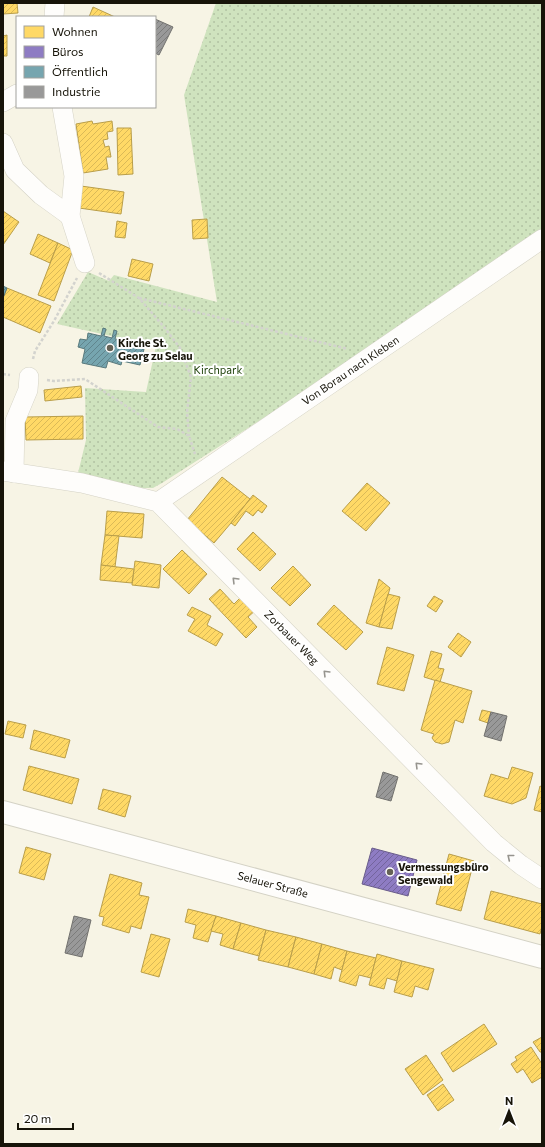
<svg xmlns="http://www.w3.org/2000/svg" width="545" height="1147" viewBox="0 0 545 1147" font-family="Commissioner,sans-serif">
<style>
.grass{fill:url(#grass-dots)}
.homes{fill:url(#homes-hatch);stroke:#b99e4a}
.offices{fill:url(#offices-hatch);stroke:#6a5d8b}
.public{fill:url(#public-hatch);stroke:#5a7a7d}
.industry{fill:url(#industry-hatch);stroke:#72716e}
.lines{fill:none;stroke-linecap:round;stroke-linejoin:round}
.street-casing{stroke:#d4d2c5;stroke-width:20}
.secondary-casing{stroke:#d4d2c5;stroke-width:24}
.path{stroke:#d3d3ce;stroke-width:2.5;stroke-dasharray:3 2;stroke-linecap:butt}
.street{stroke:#fefdfb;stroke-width:19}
.secondary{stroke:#fefdfb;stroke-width:22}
.oneway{stroke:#96948e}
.poi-dot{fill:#656256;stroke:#fff;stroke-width:1.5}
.labels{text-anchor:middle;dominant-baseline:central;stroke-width:4;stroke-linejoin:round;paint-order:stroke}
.poi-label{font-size:11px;font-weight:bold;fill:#171409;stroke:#fff;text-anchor:start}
.park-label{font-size:11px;fill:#173b00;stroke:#fff}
.street-label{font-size:11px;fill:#171409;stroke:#fff}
</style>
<defs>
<pattern id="grass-dots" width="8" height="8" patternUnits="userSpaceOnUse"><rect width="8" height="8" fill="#cfe3be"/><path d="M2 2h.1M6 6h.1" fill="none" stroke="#b1c2a2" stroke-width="1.8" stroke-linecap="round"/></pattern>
<pattern id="homes-hatch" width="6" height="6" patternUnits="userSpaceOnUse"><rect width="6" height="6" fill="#ffd966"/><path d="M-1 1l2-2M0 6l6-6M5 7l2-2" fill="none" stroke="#dab957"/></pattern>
<pattern id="offices-hatch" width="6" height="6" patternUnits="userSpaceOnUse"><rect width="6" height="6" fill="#8e7cc3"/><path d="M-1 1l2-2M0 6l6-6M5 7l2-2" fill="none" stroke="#73649d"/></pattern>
<pattern id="public-hatch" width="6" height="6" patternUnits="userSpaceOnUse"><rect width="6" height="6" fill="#76a5af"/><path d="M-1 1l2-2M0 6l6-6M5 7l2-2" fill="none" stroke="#60858d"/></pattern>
<pattern id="industry-hatch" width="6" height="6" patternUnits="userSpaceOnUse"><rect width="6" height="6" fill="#999"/><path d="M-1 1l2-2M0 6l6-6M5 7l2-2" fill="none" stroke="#7c7c7b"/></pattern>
</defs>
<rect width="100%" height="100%" fill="#f7f4e5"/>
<path class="grass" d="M216,3H542V231L380,344L162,483L153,488H141L78,473L86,440L85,388L146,392L156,346L57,324L88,272L109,281L114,275L217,302L184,95Z"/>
<g class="homes">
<path d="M3,3H17L18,13L3,14Z"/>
<path d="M93,7L115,17H89Z"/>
<path d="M7,35V56H3V36Z"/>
<path d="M92,121L93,124L112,121L113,131L107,132L108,139L103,140L105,147L109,146L111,157H106L108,169L83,173L76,124Z"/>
<path d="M117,128H131L133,174L118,175Z"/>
<path d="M81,186L124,192L121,214L79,208Z"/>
<path d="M3,211L19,222L3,245Z"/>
<path d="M207,219L208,238L193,239L192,220Z"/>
<path d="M117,221L127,223L125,238L115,237Z"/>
<path d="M38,234L58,243L50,263L30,254Z"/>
<path d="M58,243L73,250L54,301L38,295Z"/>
<path d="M132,259L153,264L149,281L128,276Z"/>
<path d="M7,288L51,306L40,333L3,317V298Z"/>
<path d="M81,386L82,397L45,401L44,390Z"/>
<path d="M83,416V439L26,440L25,417Z"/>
<path d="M222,477L250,499L231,523L214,543L187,520Z"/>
<path d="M367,483L390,503L366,531L342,511Z"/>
<path d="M253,495L267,506L262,513L258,510L253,516L246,511L235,526L231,523Z"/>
<path d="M107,511L144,514L142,538L105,535Z"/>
<path d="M253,532L276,554L260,571L237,549Z"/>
<path d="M105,535L119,536L115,567L101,565Z"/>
<path d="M182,550L207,574L189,594L163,569Z"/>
<path d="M135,561L161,565L159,588L132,585Z"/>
<path d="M101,565L134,569L132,583L100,580Z"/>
<path d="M293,566L311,585L290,606L271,588Z"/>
<path d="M379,579L390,588L379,627L366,623Z"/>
<path d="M220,589L234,604L243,595L257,609L248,617L257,627L246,638L209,599Z"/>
<path d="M388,594L400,597L392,629L379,627Z"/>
<path d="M434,596L443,601L436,612L427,606Z"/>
<path d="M334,605L363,632L346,650L317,624Z"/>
<path d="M192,607L211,616L207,625L223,634L216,646L188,631L195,619L187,615Z"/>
<path d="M458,633L471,642L461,657L448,647Z"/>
<path d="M387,647L414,655L404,691L377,684Z"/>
<path d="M431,651L442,654L438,668L444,669L440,682L424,677Z"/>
<path d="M435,680L472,691L463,723L455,720L449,742L442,744L435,742L432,738L434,734L421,730Z"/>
<path d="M482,710L491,712L488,723L479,720Z"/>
<path d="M8,721L26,725L23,738L5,734Z"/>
<path d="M34,730L70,740L65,758L30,749Z"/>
<path d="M29,766L79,779L72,804L23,790Z"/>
<path d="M512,767L533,773L526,798L512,804L484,796L491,774L508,779Z"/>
<path d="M540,786L542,787V812L534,810Z"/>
<path d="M103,789L131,796L125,817L98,809Z"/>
<path d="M26,847L51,854L44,880L19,873Z"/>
<path d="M449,854L474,861L461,911L436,904Z"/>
<path d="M110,874L142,883L139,895L149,897L141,929L131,926L129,933L102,925L104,917L99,916Z"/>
<path d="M491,891L542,904V926L540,934L484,919Z"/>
<path d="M188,909L216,916L208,942L193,938L196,925L185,922Z"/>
<path d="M216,916L241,923L233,949L220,945L223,934L211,931Z"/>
<path d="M241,923L266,930L259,956L233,949Z"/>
<path d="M266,930L296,937L288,967L258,960Z"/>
<path d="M151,934L170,939L159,977L141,972Z"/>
<path d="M296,937L322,944L314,974L288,967Z"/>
<path d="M322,944L347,951L342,970L334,967L331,979L314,974Z"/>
<path d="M347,951L376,958L371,978L359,975L356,986L339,981Z"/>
<path d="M377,954L402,961L397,981L387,978L384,989L369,985Z"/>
<path d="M402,961L434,969L428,990L415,986L412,997L394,992Z"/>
<path d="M484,1024L497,1044L453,1072L441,1053Z"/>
<path d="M542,1037V1052H540L533,1042Z"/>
<path d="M531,1047L542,1064V1077L532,1083L523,1069L517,1073L511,1064L517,1060L515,1057Z"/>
<path d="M426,1055L443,1080L423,1095L405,1069Z"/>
<path d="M443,1084L454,1100L438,1111L427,1095Z"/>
</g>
<path class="offices" d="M372,848L417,860L408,896L362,884Z"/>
<g class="public">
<path d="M3,286L7,288L3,298Z"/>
<path d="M103,328L106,329L104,336L112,338L114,330L117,331L115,339L127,341L126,345L144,349L140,365L122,361L121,365L108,361L106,368L82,363L85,349L78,347L80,339L87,340L88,333L101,336Z"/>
</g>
<g class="industry">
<path d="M155,19L173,27L159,55L155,53Z"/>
<path d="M491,712L507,716L501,741L484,736Z"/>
<path d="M383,772L398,777L391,801L376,797Z"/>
<path d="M74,916L91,920L82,957L65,953Z"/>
</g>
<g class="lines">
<defs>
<g id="street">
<path d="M54,17L55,3"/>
<path d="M3,102L17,94"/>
<path d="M62,107L74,176L70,216L85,263"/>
<path d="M3,143L15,170L41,195L70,216"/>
<path d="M3,471L82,483L158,502L494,843L521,865L542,879"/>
<path d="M14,473L15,421L28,390L29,377"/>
<path d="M158,502L542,239"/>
</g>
<path id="secondary" d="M3,812L542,957"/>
</defs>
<use href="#street" class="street-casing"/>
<use href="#secondary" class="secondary-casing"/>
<g class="path">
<path d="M99,273L139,298L164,327L180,348L191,377L187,412L189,436"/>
<path d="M139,298L348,349"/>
<path d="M33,359L35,351L54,321L77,278"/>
<path d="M3,374L10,375"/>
<path d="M47,380L54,381L85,379L158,427L177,429L189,436L195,454"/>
</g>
<use href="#street" class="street"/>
<use href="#secondary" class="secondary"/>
</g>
<defs><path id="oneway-chevron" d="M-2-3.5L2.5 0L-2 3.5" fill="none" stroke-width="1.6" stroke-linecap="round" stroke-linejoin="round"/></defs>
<g class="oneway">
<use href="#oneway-chevron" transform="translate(235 580) rotate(-135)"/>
<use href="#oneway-chevron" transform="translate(326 673) rotate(-135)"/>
<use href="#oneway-chevron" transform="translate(418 765) rotate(-135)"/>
<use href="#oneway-chevron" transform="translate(510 857) rotate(-141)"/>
</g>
<g class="poi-dot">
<circle cx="110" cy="348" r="4"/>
<circle cx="390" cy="872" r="4"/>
</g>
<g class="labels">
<g class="poi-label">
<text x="118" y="342">Kirche St.<tspan x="118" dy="13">Georg zu Selau</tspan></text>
<text x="398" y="866">Vermessungsbüro<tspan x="398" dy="13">Sengewald</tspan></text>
</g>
<g class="park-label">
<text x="218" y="369">Kirchpark</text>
</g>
<g class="street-label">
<text transform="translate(350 370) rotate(-34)">Von Borau nach Kleben</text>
<text transform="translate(292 637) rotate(45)">Zorbauer Weg</text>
<text transform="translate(273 884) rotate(15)">Selauer Straße</text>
</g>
</g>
<rect width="545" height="1147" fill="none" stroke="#171409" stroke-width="8"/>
<rect x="16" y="16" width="140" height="92" fill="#ffffff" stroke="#a2a19d"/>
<rect x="24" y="26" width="20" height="12" fill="#ffd966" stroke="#a2a19d"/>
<text x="52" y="36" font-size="12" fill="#171409">Wohnen</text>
<rect x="24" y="46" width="20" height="12" fill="#8e7cc3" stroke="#a2a19d"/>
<text x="52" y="56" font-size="12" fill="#171409">Büros</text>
<rect x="24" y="66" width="20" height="12" fill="#76a5af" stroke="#a2a19d"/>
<text x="52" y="76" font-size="12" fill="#171409">Öffentlich</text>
<rect x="24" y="86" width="20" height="12" fill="#999999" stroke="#a2a19d"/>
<text x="52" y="96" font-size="12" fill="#171409">Industrie</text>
<g transform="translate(509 1111)" stroke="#ffffff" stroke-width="3" paint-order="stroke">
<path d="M0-3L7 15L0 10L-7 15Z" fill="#171409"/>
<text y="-6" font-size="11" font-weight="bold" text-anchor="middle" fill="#171409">N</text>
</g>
<path d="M18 1123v6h55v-6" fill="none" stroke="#171409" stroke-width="2"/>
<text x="24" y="1123" font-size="12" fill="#171409" stroke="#ffffff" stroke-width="3" paint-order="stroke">20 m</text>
</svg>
